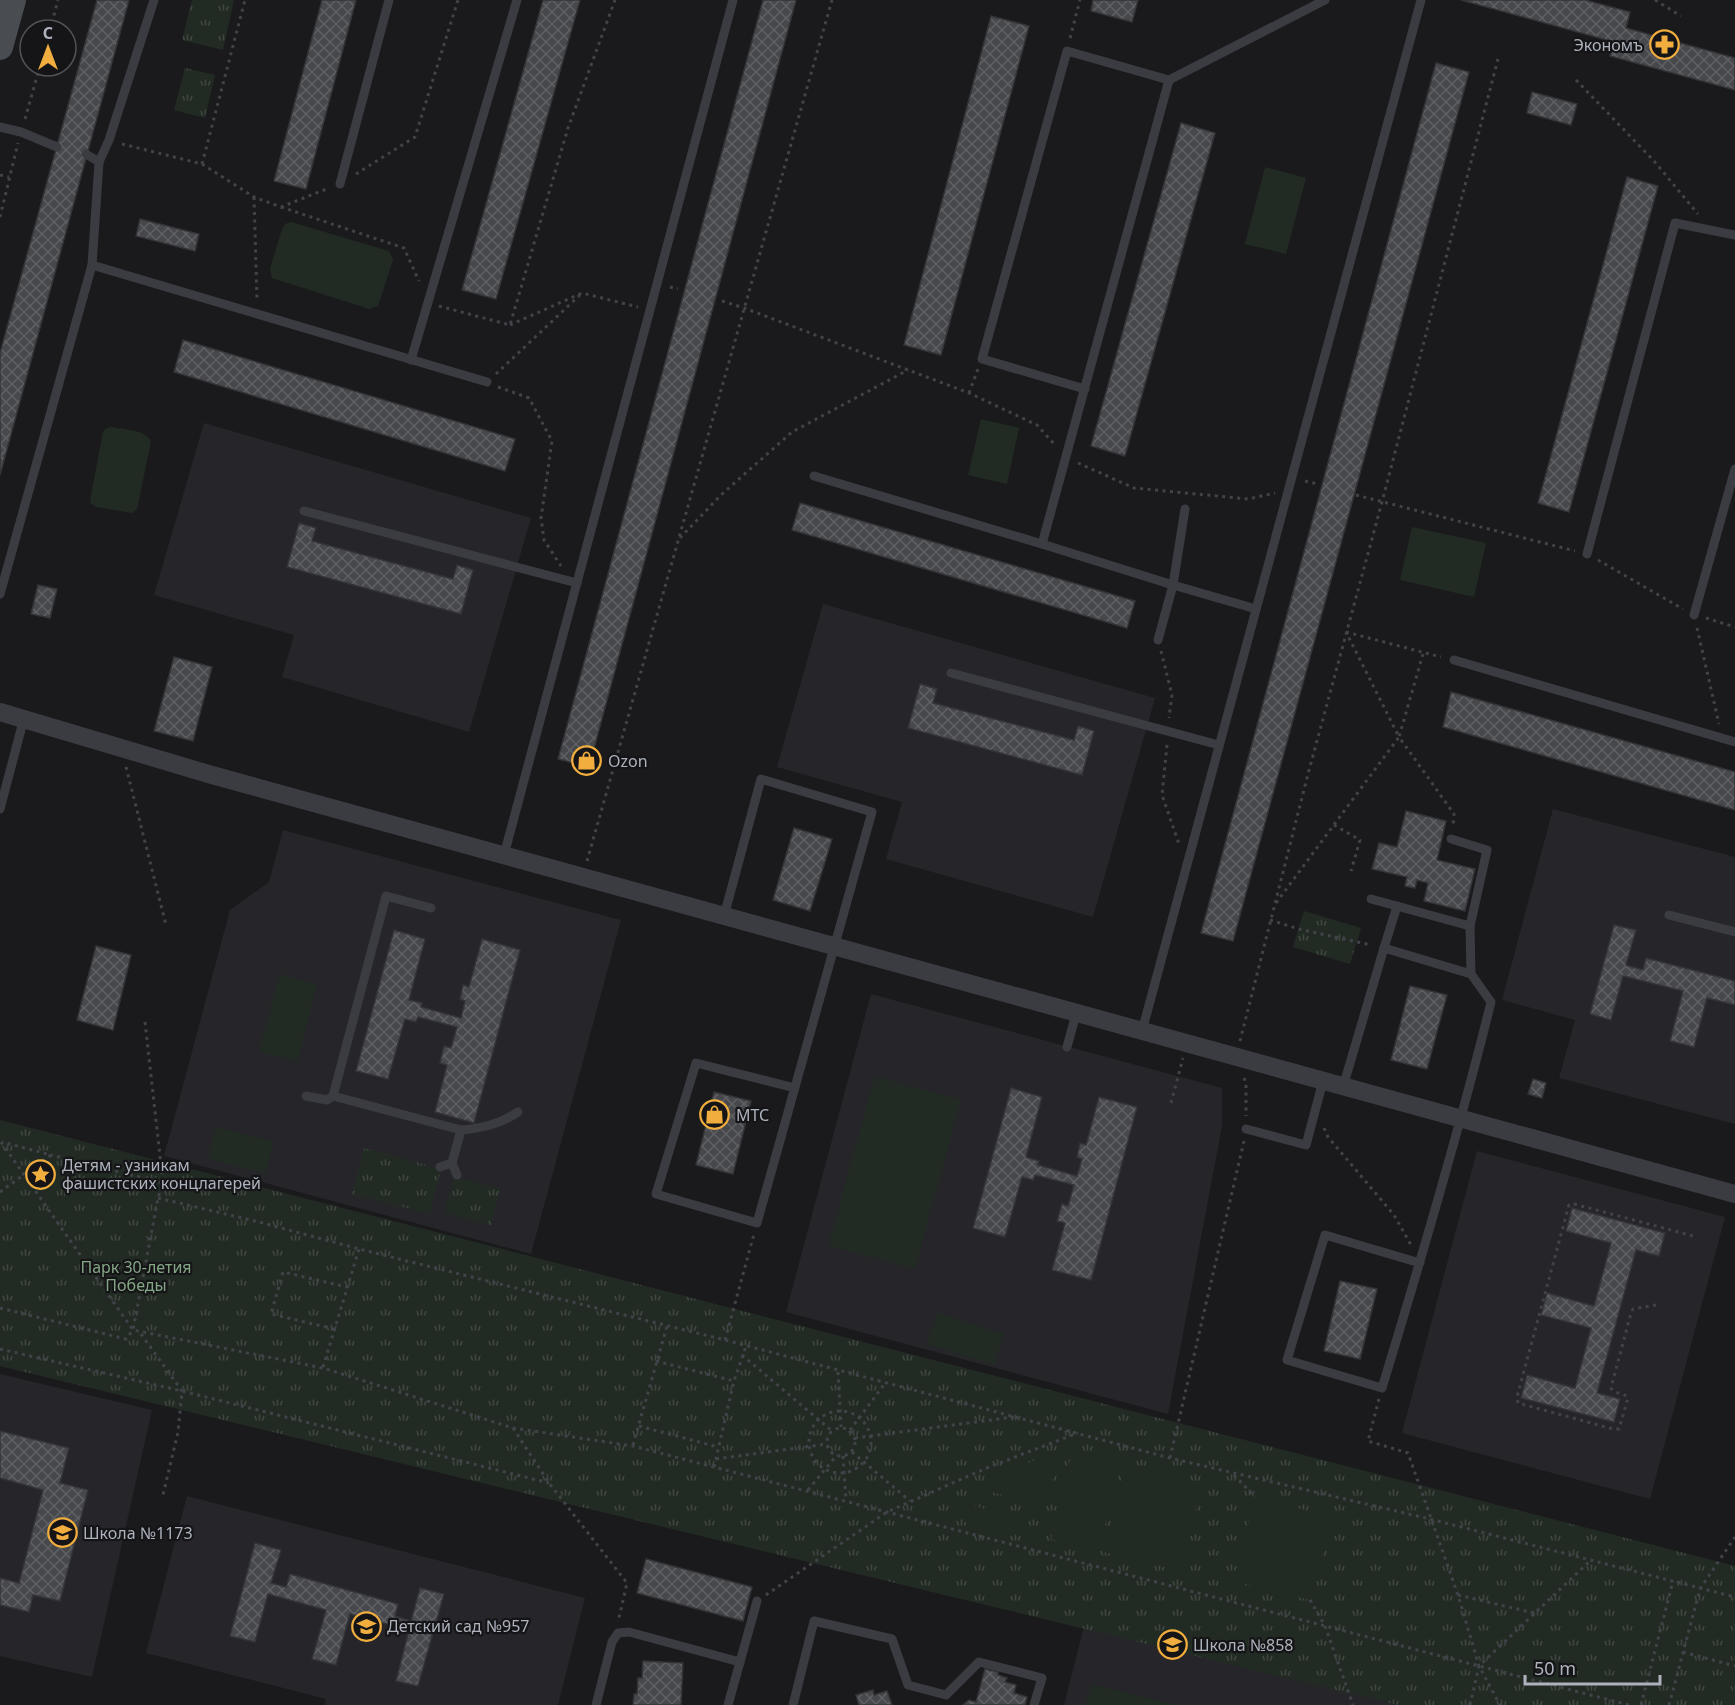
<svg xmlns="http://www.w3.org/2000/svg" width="1735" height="1705" viewBox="0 0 1735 1705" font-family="'Noto Sans',sans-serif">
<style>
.built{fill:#26262a}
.park{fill:url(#park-tufts)}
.pitch{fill:#222b23}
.building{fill:url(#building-cross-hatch);stroke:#343438;stroke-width:1.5}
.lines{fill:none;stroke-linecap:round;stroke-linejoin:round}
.path{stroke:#414349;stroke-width:3;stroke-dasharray:3 4.5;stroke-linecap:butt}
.service{stroke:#3b3c42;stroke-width:9}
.minor{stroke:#3b3c42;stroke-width:18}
.secondary{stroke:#494c51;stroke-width:26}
.labels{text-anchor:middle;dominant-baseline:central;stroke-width:4.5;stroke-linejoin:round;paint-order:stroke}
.poi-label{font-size:16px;fill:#adb2bc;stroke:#151518;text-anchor:start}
.park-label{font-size:16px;fill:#84a685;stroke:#151518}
</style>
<defs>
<pattern id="park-tufts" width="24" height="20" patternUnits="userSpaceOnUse" patternTransform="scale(1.5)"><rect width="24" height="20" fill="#222b23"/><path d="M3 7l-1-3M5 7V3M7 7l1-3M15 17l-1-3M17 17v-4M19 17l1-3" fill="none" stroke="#3f4741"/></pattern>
<pattern id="building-cross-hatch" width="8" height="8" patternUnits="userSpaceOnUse" patternTransform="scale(1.5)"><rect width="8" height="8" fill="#47484c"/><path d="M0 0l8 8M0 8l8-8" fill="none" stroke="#5f6064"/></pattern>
</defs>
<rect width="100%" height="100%" fill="#1a1a1c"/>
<g class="built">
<path d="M204,423L531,518L469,732L282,677L294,635L154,595Z"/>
<path d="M823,604L1155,698L1093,917L886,859L902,802L777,767Z"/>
<path d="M1553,809L1735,857V1124L1559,1078L1575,1020L1502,1000Z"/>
<path d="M283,830L621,920L531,1254L164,1156L230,910L269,882Z"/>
<path d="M871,994L1222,1088V1126L1168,1414L786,1312Z"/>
<path d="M1477,1151L1725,1217L1650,1499L1402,1433Z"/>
<path d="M0,1374L152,1410L92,1677L0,1656Z"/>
<path d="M187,1496L585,1598L558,1705H325L326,1699L146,1653Z"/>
<path d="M1094,1587L1442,1705H1064Z"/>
</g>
<g class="park">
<path d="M192,0H234L223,50L182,40Z"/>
<path d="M185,68L215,75L205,118L174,110Z"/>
<path d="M1304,911L1361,928L1350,964L1293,947Z"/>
<path d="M0,1120L1735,1566V1705H1398L0,1366Z"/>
<path d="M364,1148L441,1169L430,1214L352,1194Z"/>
<path d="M454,1177L500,1189L491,1225L444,1213Z"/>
</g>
<g class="pitch">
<path d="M1265,167L1306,178L1286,254L1245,244Z"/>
<path d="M291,222L389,251L393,260L378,306L369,309L272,278L270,269L282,229L285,224Z"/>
<path d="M981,419L1019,428L1007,484L968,475Z"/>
<path d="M112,427C125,430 145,429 151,442L137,509L132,513L96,507L91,504L90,500L103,432L106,428Z"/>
<path d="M1412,527L1486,543L1474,597L1400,580Z"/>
<path d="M279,974L317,985L297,1062L259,1052Z"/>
<path d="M875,1076L961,1100L915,1269L828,1246Z"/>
<path d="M216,1127L274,1142L265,1174L208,1159Z"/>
<path d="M937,1313L1004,1334L994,1365L927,1344Z"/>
<path d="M1061,1448L1045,1506L975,1488Z"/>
<path d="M1072,1451L1120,1463L1099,1551L1051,1539Z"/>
<path d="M1125,1465L1202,1483L1181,1571L1104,1552Z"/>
<path d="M1255,1497L1332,1517L1310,1600L1234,1581Z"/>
<path d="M969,1505L1029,1519L1026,1537L965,1522Z"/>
<path d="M1091,1684L1175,1705H1086Z"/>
</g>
<g class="building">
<path d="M97,0H129L0,475V353Z"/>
<path d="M322,0H356L306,189L274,181Z"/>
<path d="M543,0H580L496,299L462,290Z"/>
<path d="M763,0H796L589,767L558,759Z"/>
<path d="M1093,0H1138L1132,22L1091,11Z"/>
<path d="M1461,0H1585L1630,12L1626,28L1735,58V90L1610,56L1614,42Z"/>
<path d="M991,16L1029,26L941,355L904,345Z"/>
<path d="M1436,63L1469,72L1233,941L1201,933Z"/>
<path d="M1532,92L1577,104L1571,125L1527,113Z"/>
<path d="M1181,123L1215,133L1125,456L1091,446Z"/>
<path d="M1627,177L1658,186L1569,512L1538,503Z"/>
<path d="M140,219L199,234L195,251L136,236Z"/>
<path d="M183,340L515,439L505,471L174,372Z"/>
<path d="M800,503L1135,601L1127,628L792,530Z"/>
<path d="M299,523L316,528L312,541L453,579L457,565L473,570L461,614L287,567Z"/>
<path d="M38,585L57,589L50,618L31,614Z"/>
<path d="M174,657L212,667L193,741L154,731Z"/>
<path d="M920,684L937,689L933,703L1074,740L1078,726L1094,731L1082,775L908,728Z"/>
<path d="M1451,692L1735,772V810L1443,727Z"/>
<path d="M1406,811L1446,821L1437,860L1475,869L1465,911L1424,901L1428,883L1417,880L1415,888L1405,886L1407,877L1372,869L1379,843L1397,847Z"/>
<path d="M794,828L832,839L810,911L773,900Z"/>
<path d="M1614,925L1636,930L1626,965L1643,970L1646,958L1735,981V1005L1707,998L1694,1047L1670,1041L1683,991L1623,976L1611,1020L1590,1014Z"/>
<path d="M394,930L425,939L409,1000L422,1003L421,1007L461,1018L465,1001L460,999L463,985L469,987L482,939L520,950L474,1123L435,1112L447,1065L440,1063L444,1046L451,1048L457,1027L418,1017L416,1022L405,1019L388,1079L356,1071Z"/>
<path d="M96,946L131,955L113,1030L77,1020Z"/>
<path d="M1410,986L1447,995L1427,1069L1391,1060Z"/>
<path d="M1533,1079L1546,1083L1542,1098L1528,1094Z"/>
<path d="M1011,1088L1042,1097L1026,1157L1039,1161L1038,1165L1077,1176L1082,1159L1077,1157L1080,1143L1086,1145L1099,1097L1137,1107L1091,1280L1052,1270L1065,1223L1057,1221L1062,1204L1068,1206L1074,1185L1035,1175L1033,1180L1022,1177L1005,1237L973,1228Z"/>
<path d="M714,1092L751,1101L733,1174L696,1165Z"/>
<path d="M1572,1208L1665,1233L1659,1256L1636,1250L1597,1393L1620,1399L1614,1422L1521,1398L1527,1375L1575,1388L1591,1328L1541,1315L1547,1293L1594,1306L1611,1243L1566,1231Z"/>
<path d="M1340,1281L1377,1289L1360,1359L1324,1351Z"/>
<path d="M0,1431L69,1448L60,1483L88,1490L60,1601L33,1595L29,1612L0,1605V1578L19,1583L43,1490L0,1478Z"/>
<path d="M255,1543L281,1550L271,1583L286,1587L290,1574L398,1604L395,1616L411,1621L420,1588L444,1594L418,1686L396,1681L409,1630L350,1614L336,1665L312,1659L326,1610L268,1594L255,1642L230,1636Z"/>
<path d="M646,1559L752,1587L743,1621L637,1593Z"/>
<path d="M643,1661L683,1663L681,1705H633L634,1694H637L638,1678H642Z"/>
<path d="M985,1669L998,1672V1675L1007,1678L1005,1682L1016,1685L1014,1693L1027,1697L1025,1705H963L969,1700L976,1702Z"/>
<path d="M873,1690L874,1695L887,1691L892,1705H859L856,1695Z"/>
</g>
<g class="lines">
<g class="path">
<path d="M1655,0L1681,16"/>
<path d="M50,30L58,0"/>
<path d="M1070,38L1080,0"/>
<path d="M1576,80L1654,161L1698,214"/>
<path d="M25,119L40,66"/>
<path d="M122,144L202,164L254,197L281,207L329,188"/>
<path d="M202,164L245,0"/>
<path d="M356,174L415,137L458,0"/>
<path d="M0,175L9,177"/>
<path d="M254,197L257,300"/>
<path d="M281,207L404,248L419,281"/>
<path d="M0,217L18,143"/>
<path d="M670,287L678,289"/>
<path d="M722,301L744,308L969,393L1037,425L1056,446"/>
<path d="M439,306L510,325L568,128L615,0"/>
<path d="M510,325L582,293L638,307"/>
<path d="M496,374L582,293"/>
<path d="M498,387L529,398L552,441L541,518L544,540L561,566"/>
<path d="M969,393L978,369"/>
<path d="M1078,463L1134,488L1248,499L1275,493"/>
<path d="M1305,481L1318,484"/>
<path d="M1356,495L1575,551"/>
<path d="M680,538L721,495L792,432L908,370"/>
<path d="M1598,560L1683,609"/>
<path d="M1706,618L1735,627"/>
<path d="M1697,628L1719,724"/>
<path d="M1346,632L1441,657"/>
<path d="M1161,651L1172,695L1169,718"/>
<path d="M1423,654L1399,737L1454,814L1453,826"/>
<path d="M1167,745L1162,795L1179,844"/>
<path d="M126,767L166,925"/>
<path d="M1334,825L1360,840L1351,871"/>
<path d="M587,861L832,0"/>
<path d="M1276,903L1399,737L1347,634"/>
<path d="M1270,920L1299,929L1371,945"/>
<path d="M145,1022L163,1183"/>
<path d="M1240,1041L1308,774L1382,502L1498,59"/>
<path d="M1244,1078L1246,1083V1116"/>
<path d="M1171,1103L1183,1058"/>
<path d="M1324,1128L1328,1137L1394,1215L1411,1245"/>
<path d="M1,1142L133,1330L323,1368L513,1428L633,1446L1629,1705"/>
<path d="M0,1192L51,1155L2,1142"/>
<path d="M158,1198L259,1222L359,1249L725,1340L1170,1458L1430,1519L1735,1597"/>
<path d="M1656,1305L1633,1309L1631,1313L1611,1388C1615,1395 1624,1392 1628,1398L1619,1429H1613L1518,1403L1517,1397L1569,1205L1574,1204L1697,1237"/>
<path d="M0,1308L126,1339L133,1330L158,1198L163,1183L51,1155"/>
<path d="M334,1329L271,1314L283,1272L347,1287"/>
<path d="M141,1334L182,1391L178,1432L163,1495"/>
<path d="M725,1340L754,1234"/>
<path d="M0,1349L182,1391L549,1483"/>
<path d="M742,1355L832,1431"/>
<path d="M656,1361L734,1381"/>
<path d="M323,1367L359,1249"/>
<path d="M838,1372L841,1427"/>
<path d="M1379,1399L1368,1441L1408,1453L1458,1595L1479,1666L1500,1705"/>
<circle cx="840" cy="1442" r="31"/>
<path d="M639,1426L718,1447"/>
<circle cx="841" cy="1442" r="14"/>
<path d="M513,1428L549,1483L627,1583L618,1622"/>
<path d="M850,1430L886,1382"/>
<path d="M855,1438L1014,1417"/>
<path d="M633,1445L667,1326"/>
<path d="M852,1452L910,1501"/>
<path d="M843,1456L846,1500"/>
<path d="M1170,1458L1244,1141"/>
<path d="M716,1459L827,1444"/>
<path d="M714,1467L734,1381L746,1346"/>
<path d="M1234,1475L1255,1497"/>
<path d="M808,1490L837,1455"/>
<path d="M766,1595L887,1512L989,1467L1078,1433"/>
<path d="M1458,1595L1534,1613"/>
<path d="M1310,1600L1325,1626L1353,1705"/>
<path d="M1683,1652L1735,1666"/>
<path d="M1470,1705L1479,1666L1592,1559"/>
<path d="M1641,1705L1673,1581"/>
<path d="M1669,1705L1700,1589L1735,1537"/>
</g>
<g class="service">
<path d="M0,127L21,132L57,147"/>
<path d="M99,162L109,140L154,0"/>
<path d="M340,184L389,0"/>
<path d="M92,265L487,382"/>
<path d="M411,360L517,0"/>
<path d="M1085,389L982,359L1067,51L1169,80L1325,0"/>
<path d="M814,476L1042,544L1169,80"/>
<path d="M304,511L577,583"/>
<path d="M1042,544L1173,585L1185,509"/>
<path d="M1587,554L1675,223L1735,235"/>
<path d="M0,594L92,265L99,162L86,154"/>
<path d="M1694,615L1735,469"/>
<path d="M1158,640L1173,585L1256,609"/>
<path d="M1454,660L1735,742"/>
<path d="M951,673L1219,745"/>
<path d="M0,809L24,718"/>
<path d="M1451,839L1487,850L1470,926L1471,974"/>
<path d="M504,855L733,0"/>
<path d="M1371,899L1470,926"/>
<path d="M1669,915L1735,932"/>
<path d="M724,916L761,779L872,812L757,1223L656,1194L696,1063L795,1088"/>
<path d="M1384,948L1397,906"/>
<path d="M1142,1031L1421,0"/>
<path d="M1067,1047L1076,1014"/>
<path d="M1343,1087L1384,948L1471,974L1491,1002C1459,1132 1421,1260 1382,1388L1287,1360L1325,1235L1420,1263"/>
<path d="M306,1096L327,1100L333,1096L461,1130C483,1128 500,1124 518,1112"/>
<path d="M333,1096L386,896L431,908"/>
<path d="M1246,1129L1306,1145L1323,1081"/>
<path d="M440,1167L452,1163"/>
<path d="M457,1175L452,1163L461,1130"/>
<path d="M596,1705L612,1642L618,1633L629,1632L740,1662"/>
<path d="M728,1705L757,1601"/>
<path d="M793,1705L814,1621L892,1639L908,1685L946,1695L979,1662L1042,1678L1034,1705"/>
</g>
<path class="minor" d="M0,712L212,775L1735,1194"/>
<path class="secondary" d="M0,47L13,0"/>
</g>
<defs>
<symbol id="pharmacy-ring" viewBox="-11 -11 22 22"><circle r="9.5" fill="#151518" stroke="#f1ae3e" stroke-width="1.5"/><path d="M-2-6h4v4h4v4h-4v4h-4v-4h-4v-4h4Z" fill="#f1ae3e"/></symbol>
<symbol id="shop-ring" viewBox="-11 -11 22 22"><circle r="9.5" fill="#151518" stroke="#f1ae3e" stroke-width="1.5"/><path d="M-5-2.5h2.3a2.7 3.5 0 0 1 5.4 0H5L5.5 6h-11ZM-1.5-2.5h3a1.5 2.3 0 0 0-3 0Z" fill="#f1ae3e"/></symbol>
<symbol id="sight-ring" viewBox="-11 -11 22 22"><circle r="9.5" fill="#151518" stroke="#f1ae3e" stroke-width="1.5"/><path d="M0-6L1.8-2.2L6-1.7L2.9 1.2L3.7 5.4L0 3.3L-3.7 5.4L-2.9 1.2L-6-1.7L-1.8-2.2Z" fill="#f1ae3e"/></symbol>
<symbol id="school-ring" viewBox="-11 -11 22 22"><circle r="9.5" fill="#151518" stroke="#f1ae3e" stroke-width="1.5"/><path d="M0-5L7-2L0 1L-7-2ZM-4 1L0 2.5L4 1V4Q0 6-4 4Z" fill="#f1ae3e"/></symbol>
</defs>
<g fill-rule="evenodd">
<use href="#pharmacy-ring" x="1648" y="28" width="33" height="33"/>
<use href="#shop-ring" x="570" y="744" width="33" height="33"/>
<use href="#shop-ring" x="698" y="1098" width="33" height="33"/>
<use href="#sight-ring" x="24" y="1158" width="33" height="33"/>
<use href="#school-ring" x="46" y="1516" width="33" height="33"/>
<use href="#school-ring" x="350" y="1610" width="33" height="33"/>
<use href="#school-ring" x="1156" y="1628" width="33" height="33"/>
</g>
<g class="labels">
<g class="poi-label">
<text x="1643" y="45" text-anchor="end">Экономъ</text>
<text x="608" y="761">Ozon</text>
<text x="736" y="1115">МТС</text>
<text x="62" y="1165">Детям - узникам<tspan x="62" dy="18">фашистских концлагерей</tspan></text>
<text x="83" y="1533">Школа №1173</text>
<text x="387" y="1626">Детский сад №957</text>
<text x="1193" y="1645">Школа №858</text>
</g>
<g class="park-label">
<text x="136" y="1267">Парк 30-летия<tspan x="136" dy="18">Победы</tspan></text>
</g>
</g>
<g transform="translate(48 48)"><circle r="28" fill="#151518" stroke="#52545a" stroke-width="1.5"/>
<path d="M0-4.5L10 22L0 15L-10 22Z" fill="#f1ae3e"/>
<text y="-9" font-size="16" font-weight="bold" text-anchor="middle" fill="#adb2bc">С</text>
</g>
<path d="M1525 1675v9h135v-9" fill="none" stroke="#adb2bc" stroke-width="3"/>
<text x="1534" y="1675" font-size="18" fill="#adb2bc" stroke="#151518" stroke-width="4.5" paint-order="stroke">50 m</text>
</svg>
